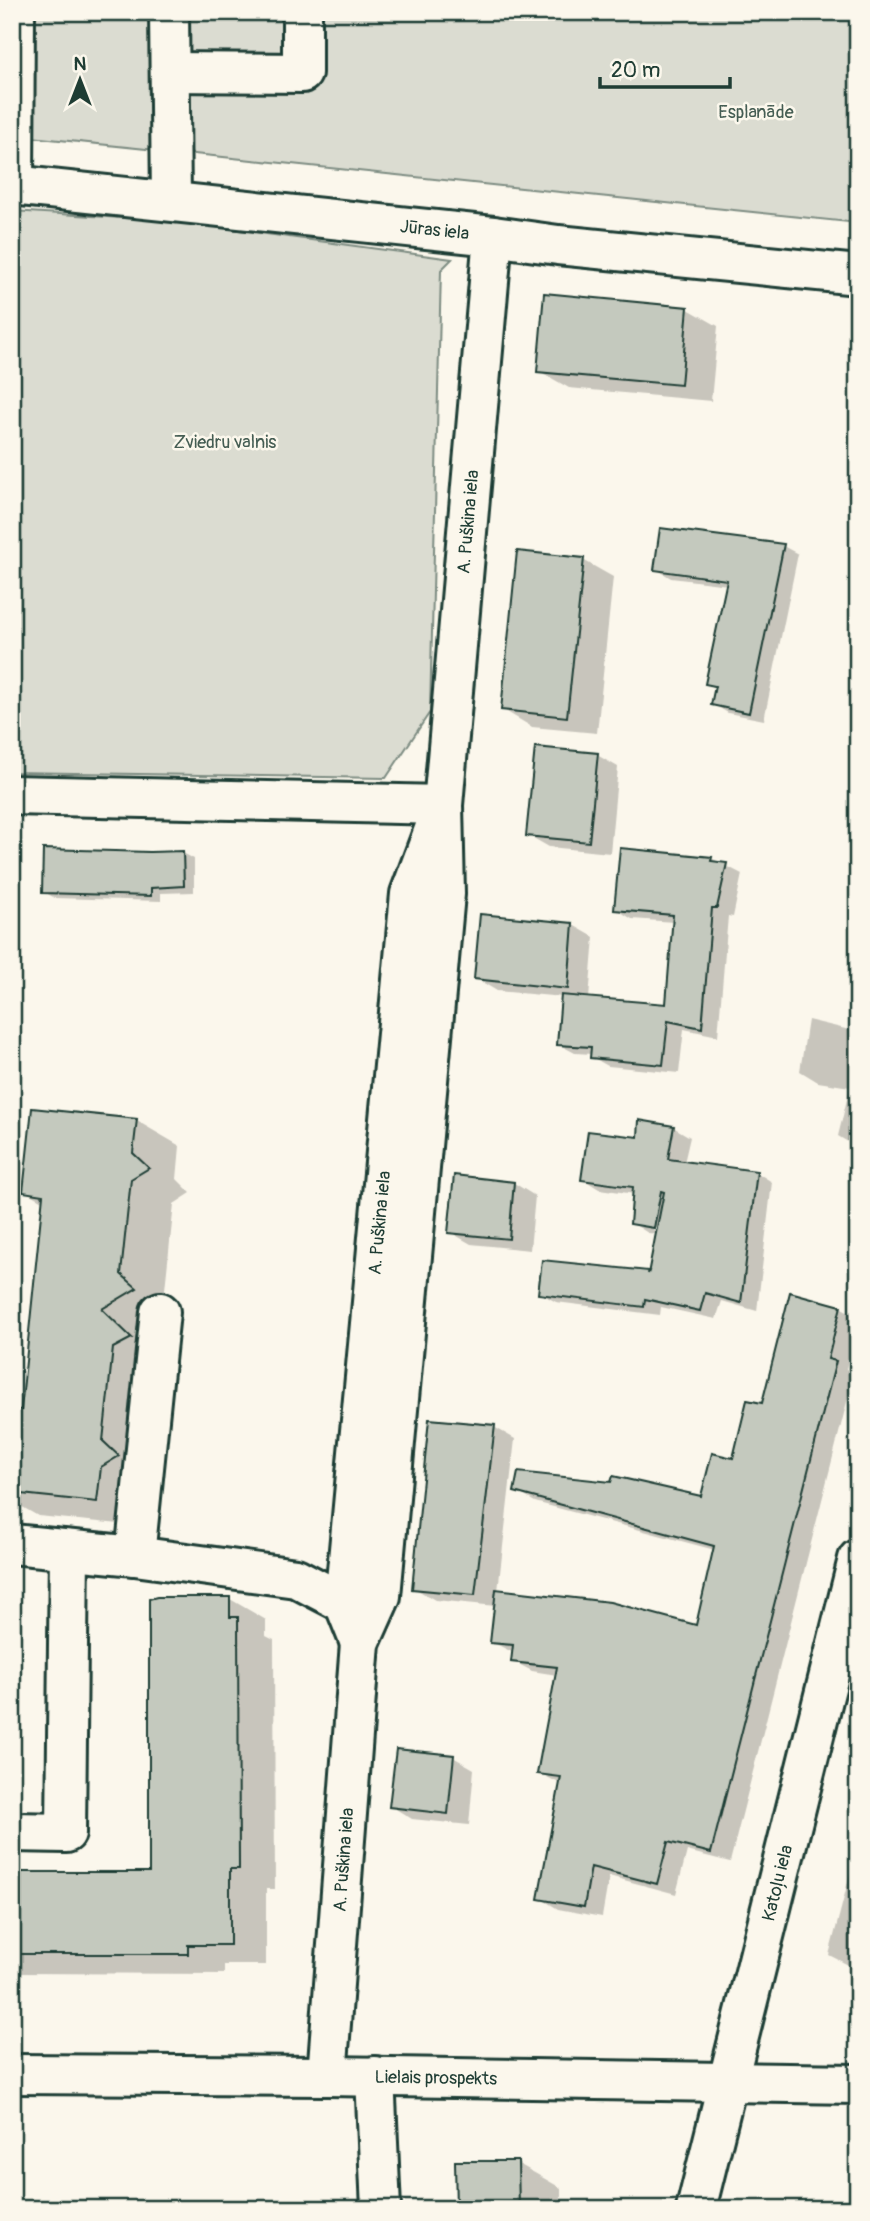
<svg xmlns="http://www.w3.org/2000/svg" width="870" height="2221" viewBox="0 0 870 2221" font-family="Pangolin,sans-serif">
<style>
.green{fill:#dbdcd1;stroke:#7d8c82;stroke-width:2}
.shadow{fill:#0003;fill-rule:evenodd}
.building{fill:#c4c9be;stroke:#1f3d34;stroke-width:2}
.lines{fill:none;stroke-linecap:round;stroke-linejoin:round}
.minor-casing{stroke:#1f3d34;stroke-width:44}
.minor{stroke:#fbf7ec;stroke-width:38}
.labels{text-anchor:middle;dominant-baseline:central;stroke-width:5;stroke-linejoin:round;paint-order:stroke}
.park-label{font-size:18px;fill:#455d53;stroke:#fbf7ec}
.street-label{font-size:18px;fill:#1f3d34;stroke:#fbf7ec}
</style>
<rect width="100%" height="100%" fill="#fbf7ec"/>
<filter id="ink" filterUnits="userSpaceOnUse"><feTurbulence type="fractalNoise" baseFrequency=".0143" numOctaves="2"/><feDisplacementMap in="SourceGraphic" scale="14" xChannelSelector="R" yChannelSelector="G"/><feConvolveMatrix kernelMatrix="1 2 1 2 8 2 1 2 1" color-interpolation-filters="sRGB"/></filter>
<g filter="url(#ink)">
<g class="green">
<path d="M12,12H858V223L12,135Z"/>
<path d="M12,211L171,221L452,259L441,270L430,712L386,778L12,772Z"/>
</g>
<g class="shadow">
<path d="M546,295L688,309L718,326L711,401L569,388L539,371Z"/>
<path d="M783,546L798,554L764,720L728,713L713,704L716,689L707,683L728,585L671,578L656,569Z"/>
<path d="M583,560L613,577L597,733L532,727L502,709Z"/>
<path d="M597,755L618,767L610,853L549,847L528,835Z"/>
<path d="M183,853L194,859V892L161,893V901L55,898L44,892Z"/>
<path d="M711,858L742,874L733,917L728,916L718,1036L684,1029L679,1073L608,1066L592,1057V1054L575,1053L558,1044L563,997L497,991L475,978L573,925L594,937L589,999L668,1006L674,922L632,919L616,909Z"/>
<path d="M808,1020L858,1032V1148L838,1136L850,1087L818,1082L800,1071Z"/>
<path d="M137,1121L180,1146L177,1179L191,1193L174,1204L140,1526L38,1516L12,1501V1411L22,1412L44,1202L25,1191Z"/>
<path d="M673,1127L690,1137L684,1163L756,1172L772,1182L757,1311L722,1301L716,1319L661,1307L660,1315L556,1302L540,1293L648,1273L658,1234L648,1233L632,1223L635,1194L599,1189L583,1179L640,1139ZM647,1222L659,1229V1233L646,1225Z"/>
<path d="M514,1183L535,1196L530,1250L471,1244L450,1232Z"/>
<path d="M840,1307L858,1317L846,1369L854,1374L730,1862L687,1851L676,1894L609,1876L602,1917L558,1909L540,1898L561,1784L539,1773L557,1675L532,1671L513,1661L514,1653L492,1642L496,1606L435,1600L414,1588L494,1427L515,1439L498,1591L697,1627L715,1550L535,1502L516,1491L702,1498L734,1460L763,1405Z"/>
<path d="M230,1599L266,1620V1636L274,1640L275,1889H266V1965H224V1974L12,1973V1874L151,1873Z"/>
<path d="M453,1757L474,1769L469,1825L412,1819L391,1806Z"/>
<path d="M858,1843V1970L829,1955Z"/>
<path d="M517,2163L561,2188V2209H457Z"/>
<path d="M12,2205L293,2206L298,2209H12Z"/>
</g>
<g class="building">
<path d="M544,293L688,307L681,385L537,372Z"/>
<path d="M660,528L784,544L749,713L711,705L715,686L705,684L727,580L654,570Z"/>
<path d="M517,551L584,558L567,717L501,710Z"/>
<path d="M535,747L598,753L589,842L526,836Z"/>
<path d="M620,848L712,857L711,861L727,863L717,908H712L702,1028L668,1021L663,1065L590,1058L591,1047L557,1045L561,995L666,1004L673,915L614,910Z"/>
<path d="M43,849L150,852L183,851L184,886L151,888V896L42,893Z"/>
<path d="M480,914L573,923L568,989L474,979Z"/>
<path d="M32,1108L137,1119L133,1153L149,1168L131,1179L121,1274L137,1288L102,1309L132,1338L113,1348L103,1441L119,1456L101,1467L97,1502L12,1493V1409L21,1410L43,1195L23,1192Z"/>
<path d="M639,1120L674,1126L668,1159L757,1171L741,1303L705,1293L700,1311L645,1299L644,1307L538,1294L542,1260L649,1271L648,1274L664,1192L661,1191L654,1228L630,1224L633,1187L581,1180L588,1131L638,1137Z"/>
<path d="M454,1175L514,1182L509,1239L448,1233Z"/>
<path d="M790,1292L841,1306L828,1359L836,1361L711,1853L668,1842L657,1884L591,1867L584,1907L538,1899L561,1777L537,1774L557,1667L511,1662L513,1645L490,1643L496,1589L610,1602L696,1625L714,1546L514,1492L518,1472L611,1482L613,1476L701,1496L712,1453L733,1458L747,1400L762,1403Z"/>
<path d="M429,1419L495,1425L475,1595L412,1589Z"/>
<path d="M157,1597H230V1617H238L239,1869H230V1945H188V1954H12V1872H149V1599Z"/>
<path d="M396,1749L454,1755L448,1814L389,1807Z"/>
<path d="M455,2161H518L519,2209H456Z"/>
</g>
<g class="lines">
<defs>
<g id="minor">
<path d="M169,12L171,201"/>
<path d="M170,72L302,73V12"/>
<path id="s1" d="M12,185L493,236L558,245L858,275"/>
<path d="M14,185L15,12"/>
<path d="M12,795L443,805"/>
<path d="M12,1544L135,1556L296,1578L344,1603"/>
<path d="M135,1556L160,1312"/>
<path id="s2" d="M360,1643L344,1603L410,894L436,824"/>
<path d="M12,1832L66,1833L69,1550"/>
<path id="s3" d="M12,2074L327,2076L858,2084"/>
<path id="s4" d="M327,2076L360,1643L381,1596L445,894L443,805L493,236"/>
<path d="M375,2076L381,2209"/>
<path id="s5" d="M696,2209L858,1559"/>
</g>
</defs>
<use href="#minor" class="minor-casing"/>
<use href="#minor" class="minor"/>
</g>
</g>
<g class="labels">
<g class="park-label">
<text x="756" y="112">Esplanāde</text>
<text x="225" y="442">Zviedru valnis</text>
</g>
<g class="street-label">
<text stroke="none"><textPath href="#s1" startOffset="425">Jūras iela</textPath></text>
<text stroke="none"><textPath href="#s4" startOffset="1564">A. Puškina iela</textPath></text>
<text stroke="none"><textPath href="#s2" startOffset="425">A. Puškina iela</textPath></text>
<text stroke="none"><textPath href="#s4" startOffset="217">A. Puškina iela</textPath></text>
<text stroke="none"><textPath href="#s5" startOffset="336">Katoļu iela</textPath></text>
<text stroke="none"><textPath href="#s3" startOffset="424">Lielais prospekts</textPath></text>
</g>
</g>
<rect width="870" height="2221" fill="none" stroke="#fbf7ec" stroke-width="42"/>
<rect x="21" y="21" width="828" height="2179" fill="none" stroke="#1f3d34" stroke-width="2.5" filter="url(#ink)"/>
<g transform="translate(80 80)" stroke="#fbf7ec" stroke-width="5" paint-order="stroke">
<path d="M0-5L12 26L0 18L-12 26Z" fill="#1f3d34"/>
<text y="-10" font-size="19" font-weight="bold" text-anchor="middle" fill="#1f3d34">N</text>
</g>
<path d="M600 77v10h130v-10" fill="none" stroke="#1f3d34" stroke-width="3.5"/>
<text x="611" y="77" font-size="21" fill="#1f3d34" stroke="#fbf7ec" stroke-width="5" paint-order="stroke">20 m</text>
</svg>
